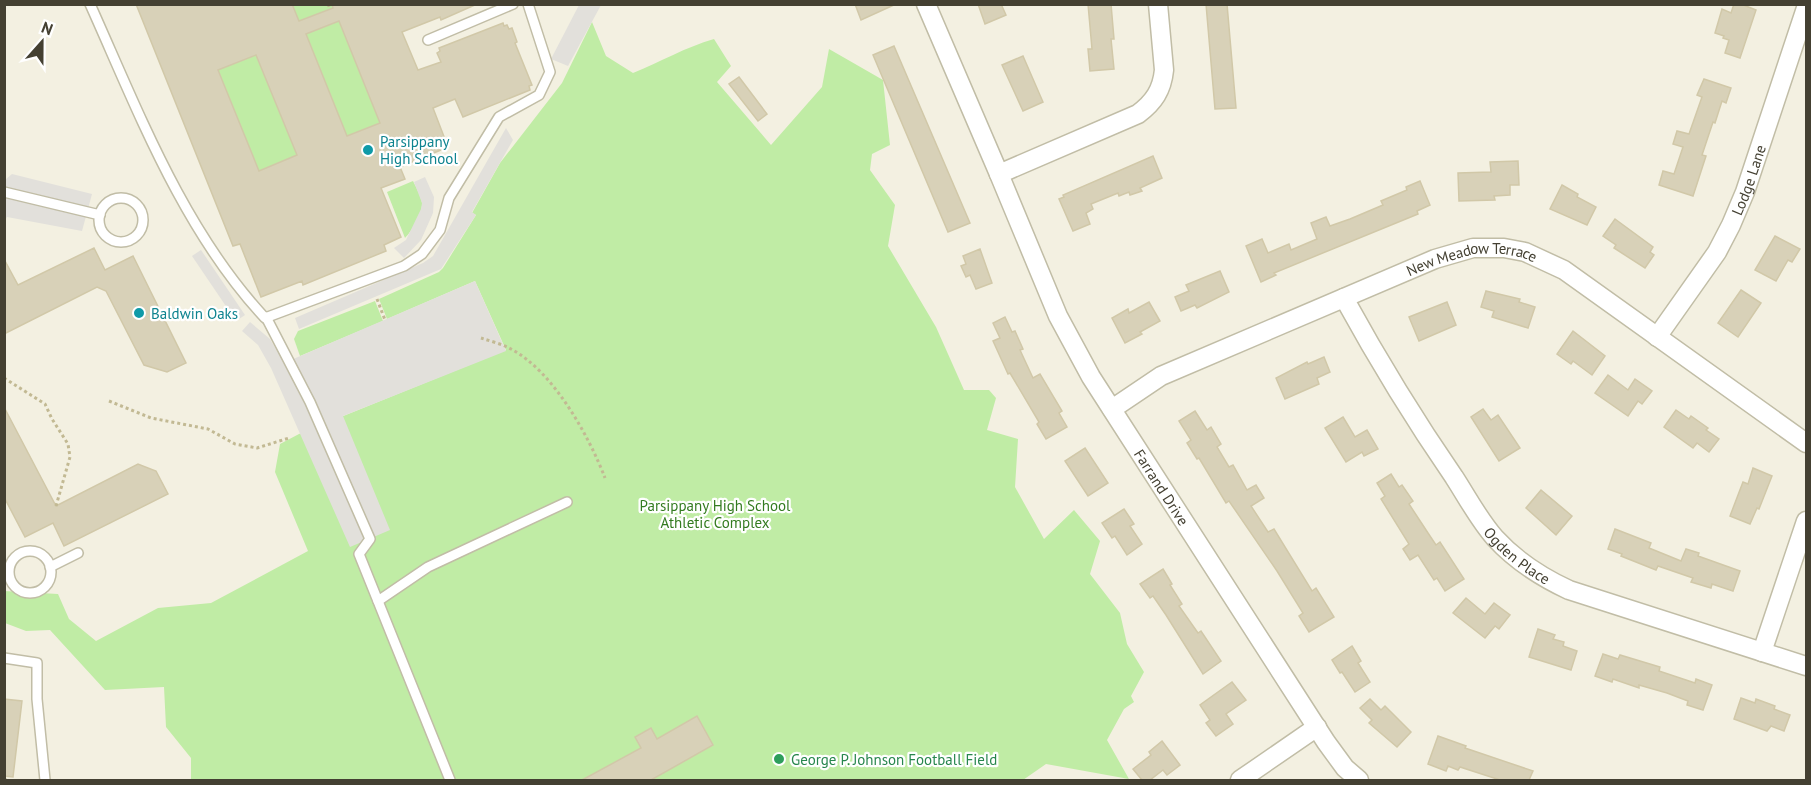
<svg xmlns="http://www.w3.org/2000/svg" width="1811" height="785" viewBox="0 0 1811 785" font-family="'PT Sans',sans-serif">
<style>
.green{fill:#c0eca5}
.parking{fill:#e2e0db}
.building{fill:#d8d1b8;stroke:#d1c8a8;stroke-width:1.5;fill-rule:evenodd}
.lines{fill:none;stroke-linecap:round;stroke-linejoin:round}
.service-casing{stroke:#c1bda6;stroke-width:12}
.minor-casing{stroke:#c1bda6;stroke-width:21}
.path{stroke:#c2b993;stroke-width:3;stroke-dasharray:3 3;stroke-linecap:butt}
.service{stroke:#fff;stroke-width:9}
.minor{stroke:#fff;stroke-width:18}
.culture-dot{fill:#0f9aa8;stroke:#fff;stroke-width:2}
.leisure-dot{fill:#2e9e5b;stroke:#fff;stroke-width:2}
.labels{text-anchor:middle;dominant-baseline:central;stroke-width:4.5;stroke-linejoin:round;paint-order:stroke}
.culture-label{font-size:15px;fill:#0d838f;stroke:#fff;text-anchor:start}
.street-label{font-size:15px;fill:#444032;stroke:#fff}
.park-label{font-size:15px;fill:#337b20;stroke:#fff}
.leisure-label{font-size:15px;fill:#27864d;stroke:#fff;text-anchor:start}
</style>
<rect width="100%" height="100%" fill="#f3f0e1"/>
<g class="green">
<path d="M292,5H332L333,8L299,21Z"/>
<path d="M339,21L380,123L347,136L306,34Z"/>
<path d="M592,22L606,56L633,73C660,62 686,47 714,39L731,66L717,82L771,145L822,87L829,49L883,80L890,145L872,154L870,170L895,205L888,246L936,327L964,390H989L996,398L987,430L1018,439L1015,487L1044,539L1074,510L1100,541L1090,574L1120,613L1127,644L1144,672L1131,696L1134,702L1124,709L1107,740L1129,779L1046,764L1023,780H191V758L166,727L164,687L105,690L50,630L26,631L5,623L4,591L58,594L69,619L96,641L158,608L211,603L308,551L275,472L280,444L299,434L506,350L475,281L387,319L379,299L439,272L443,268L476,215L472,213L500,163L562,83Z"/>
<path d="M256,55L297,155L259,171L218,70Z"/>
<path d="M413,181C416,187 421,196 422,203C423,213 412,231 405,238L387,192Z"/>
<path d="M375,301L383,321L300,356L294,339L298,331Z"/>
</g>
<g class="parking">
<path d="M579,5H601L568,66L551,59Z"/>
<path d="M506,128L513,140L472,212L476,215L441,269L299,329L295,318L423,263L433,256Z"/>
<path d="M12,174L92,194L82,231L7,217L5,220V180Z"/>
<path d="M425,177L434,197L433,213L421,240L404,258L394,248L406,240L421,209L422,203L414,182Z"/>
<path d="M201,250L245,315L236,321L192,256Z"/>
<path d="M475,281L506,351L343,416L390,530L350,547L271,368L258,345L242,331L250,322L270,339L284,363Z"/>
</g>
<g class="building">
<path d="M136,4H292L299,21L333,8L332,4H477L441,20L440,17L402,32L418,70L441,62L437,53L440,51L439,48L503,23L504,26L507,25L509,29L512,28L517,42L515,43L532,85L529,86L530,90L463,117L455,99L433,108L448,147L400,167L405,179L381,188L401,237L384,245L386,251L303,285L302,281L261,297L240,244L233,246ZM339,21L380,123L347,136L306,34ZM256,55L297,155L259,171L218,70Z"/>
<path d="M855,4H896L861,20Z"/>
<path d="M978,4H1001L1006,15L985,24Z"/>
<path d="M1088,4H1111L1114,39H1111L1114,69L1090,71L1088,49H1092Z"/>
<path d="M1206,4H1227L1236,108L1215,109Z"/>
<path d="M1734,4H1741L1756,10L1740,58L1725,53L1729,40L1723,38L1724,36L1715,33L1722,9L1731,13Z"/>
<path d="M894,46L970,223L948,232L873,55Z"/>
<path d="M1023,56L1043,102L1023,111L1002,65Z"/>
<path d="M739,77L767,114L758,121L729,84Z"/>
<path d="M1704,79L1731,88L1726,103L1722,101L1715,123L1713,122L1702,155L1706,156L1693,196L1659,185L1663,171L1674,174L1683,147L1673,144L1677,131L1689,134L1702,97L1697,95Z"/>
<path d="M1153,156L1162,178L1140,188L1142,191L1130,195L1129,192L1119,196L1118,193L1091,204L1093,209L1086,213L1090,224L1073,231L1059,199L1064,197L1063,195Z"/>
<path d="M1518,161L1519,185H1510V195L1494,196L1495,200L1459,201L1458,173L1491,172L1490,162Z"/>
<path d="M1420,181L1430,205L1417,211L1418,214L1274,273L1276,275L1261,282L1246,246L1262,239L1268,253L1289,244L1291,250L1317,239L1311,223L1326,217L1330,226L1350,219L1383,205L1381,201L1407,190L1406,187Z"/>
<path d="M1562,185L1578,194L1577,197L1596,207L1587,225L1550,209Z"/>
<path d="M1615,219L1653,247L1650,252L1654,255L1645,268L1614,248L1616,245L1603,236Z"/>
<path d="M1775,236L1800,249L1792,262L1788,260L1776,281L1755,270Z"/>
<path d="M94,248L105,270L133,256L186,363L167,372L144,365L106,291L97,287L4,334V259L18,285Z"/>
<path d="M980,249L992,283L976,289L970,275L966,277L961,266L966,264L963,256Z"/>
<path d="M1220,271L1229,292L1197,308L1195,305L1181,311L1175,297L1189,291L1186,285Z"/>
<path d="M1741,290L1761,303L1738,337L1718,323Z"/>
<path d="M1486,291L1520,299L1519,302L1535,307L1528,328L1492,317L1494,311L1481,307Z"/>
<path d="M1149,302L1160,321L1140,332L1142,334L1125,343L1112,318L1128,309L1129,313Z"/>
<path d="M1447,302L1456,325L1419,341L1409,317Z"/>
<path d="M1005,317L1012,332L1015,331L1023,349L1020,350L1033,378L1040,374L1062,411L1059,413L1067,427L1046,439L1037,424L1039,422L1010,373L1008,374L993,341L1000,338L993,323Z"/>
<path d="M1573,331L1605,356L1592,375L1573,361L1571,364L1557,354Z"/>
<path d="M1324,357L1330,372L1317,378L1319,384L1285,399L1276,378L1307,362L1308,364Z"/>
<path d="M1608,375L1628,390L1635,379L1652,391L1642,404L1638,401L1628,416L1595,393Z"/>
<path d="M4,407L56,506L138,464L156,471L168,494L64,546L53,523L25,537L4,497Z"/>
<path d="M1483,409L1491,420L1498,415L1520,448L1499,461L1471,417Z"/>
<path d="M1676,410L1689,419L1691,416L1708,428L1706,430L1719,439L1709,452L1697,443L1693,448L1664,427Z"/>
<path d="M1195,411L1207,430L1211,427L1221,444L1217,447L1229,467L1233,465L1247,490L1256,485L1264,498L1251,506L1268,532L1274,529L1312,591L1316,588L1334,617L1309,632L1299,616L1303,613L1277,571L1229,501L1226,503L1199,458L1197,459L1187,443L1191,440L1179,421Z"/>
<path d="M1343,417L1355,437L1367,430L1378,449L1364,456L1362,452L1346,462L1325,428Z"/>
<path d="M1085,448L1108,483L1088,496L1065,461Z"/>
<path d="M1753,468L1772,476L1759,509L1757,508L1750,524L1730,516L1743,482L1748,484Z"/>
<path d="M1391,474L1399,487L1402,485L1413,501L1409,504L1428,533L1436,545L1440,542L1464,579L1445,591L1437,578L1434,580L1418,555L1410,560L1403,549L1409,544L1381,499L1385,496L1377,483Z"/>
<path d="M1541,490L1572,516L1556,535L1526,508Z"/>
<path d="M1124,509L1134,524L1130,526L1142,544L1127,555L1115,536L1112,538L1102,523Z"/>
<path d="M1615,529L1651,543L1649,548L1681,561L1686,549L1699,553L1698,556L1740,571L1733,591L1712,584L1711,588L1691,582L1693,578L1658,566L1656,570L1621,556L1622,554L1608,549Z"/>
<path d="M1163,569L1172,584L1170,585L1182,604L1179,606L1198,633L1201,631L1221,661L1203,674L1166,615L1153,596L1150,598L1140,584Z"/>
<path d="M1466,598L1485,614L1494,603L1510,615L1499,629L1495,626L1485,638L1453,613Z"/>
<path d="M1538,629L1555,635L1553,639L1564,642L1563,646L1577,651L1571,670L1529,657Z"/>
<path d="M1352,646L1361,661L1358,663L1370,682L1355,692L1342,672L1340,673L1332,660Z"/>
<path d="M1603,654L1618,659L1620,655L1660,667L1659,671L1695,683L1696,679L1712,685L1703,710L1687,705L1688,701L1667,693L1639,685V688L1613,679L1612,682L1595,676Z"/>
<path d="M1232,682L1246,700L1226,714L1233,724L1216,736L1206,723L1210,720L1200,705Z"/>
<path d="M1741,698L1755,703L1756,699L1775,706L1774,709L1790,715L1784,731L1771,726L1767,731L1734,719Z"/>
<path d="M4,699L22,701L13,777L4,776Z"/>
<path d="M1370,699L1381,710L1385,706L1411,732L1397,747L1369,723L1372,720L1360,708Z"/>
<path d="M697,716L713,745L651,780H582L641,748L635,737L651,728L657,739Z"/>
<path d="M1438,736L1466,746L1465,748L1533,771L1529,780H1500L1460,767L1458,770L1448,766L1446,771L1428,764Z"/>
<path d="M1162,741L1180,765L1167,775L1163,770L1150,780H1142L1133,769L1151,755L1149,752Z"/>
</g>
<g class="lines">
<defs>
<g id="service">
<path d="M90,4C139,113 183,230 265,318L404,266L422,254L440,230L449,198L499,117L539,95L550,72L528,4"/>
<path d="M428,40L513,4"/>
<path d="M4,192L100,215"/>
<circle cx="121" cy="220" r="22"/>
<path d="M266,317L310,402L370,539L359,554L450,780"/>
<circle cx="30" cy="572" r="21"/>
<path d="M50,567L78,553"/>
<path d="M378,601L428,567L567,502"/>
<path d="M4,658L37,663V699L45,780"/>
</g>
<g id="minor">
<path d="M926,4L999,174L1138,114C1154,102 1162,90 1164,70L1158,4"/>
<path id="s1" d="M999,174L1058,316L1091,377L1326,742L1345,768L1359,780"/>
<path id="s2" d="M1344,298C1378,360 1414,419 1454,477C1467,497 1479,520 1495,538C1516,561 1541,577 1569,590L1806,666"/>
<path id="s3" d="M1657,337L1717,252L1731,225L1745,192L1806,8"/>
<path id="s4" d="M1112,409L1161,376L1435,259L1473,248H1504L1525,252L1564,270L1806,443"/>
<path d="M1762,652L1806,521"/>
<path d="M1240,780L1317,727"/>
</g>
</defs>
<use href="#service" class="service-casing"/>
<use href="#minor" class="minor-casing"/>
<g class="path">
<path d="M328,4L330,9"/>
<path d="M377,299L385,320"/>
<path d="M481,338C490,341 502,344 511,349C553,371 589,436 605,478"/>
<path d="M4,378L45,404L52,419L68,444L70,457L56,506"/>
<path d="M109,401L151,418L208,429L235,444L257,448L289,438"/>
<path d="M4,780H10"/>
</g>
<use href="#service" class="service"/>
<use href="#minor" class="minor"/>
</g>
<g class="culture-dot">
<circle cx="368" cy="150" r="6"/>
<circle cx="139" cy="313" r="6"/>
</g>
<circle class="leisure-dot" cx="779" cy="759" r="6"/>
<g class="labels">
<g class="culture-label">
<text x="380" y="141">Parsippany<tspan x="380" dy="17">High School</tspan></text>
<text x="151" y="313">Baldwin Oaks</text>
</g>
<g class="street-label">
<text stroke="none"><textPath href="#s3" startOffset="183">Lodge Lane</textPath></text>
<text stroke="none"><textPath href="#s4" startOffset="394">New Meadow Terrace</textPath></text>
<text stroke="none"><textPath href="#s1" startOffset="354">Farrand Drive</textPath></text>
<text stroke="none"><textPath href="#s2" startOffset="312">Ogden Place</textPath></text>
</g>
<g class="park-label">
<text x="715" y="505">Parsippany High School<tspan x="715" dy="17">Athletic Complex</tspan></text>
</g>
<g class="leisure-label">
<text x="791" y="759">George P. Johnson Football Field</text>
</g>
</g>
<rect width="1811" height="785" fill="none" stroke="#444032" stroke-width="12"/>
<g transform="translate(42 42) rotate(21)" stroke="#ffffff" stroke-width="4.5" paint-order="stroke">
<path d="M0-4.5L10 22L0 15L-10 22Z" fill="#444032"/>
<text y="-9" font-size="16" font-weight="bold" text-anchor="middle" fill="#444032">N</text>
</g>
</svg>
